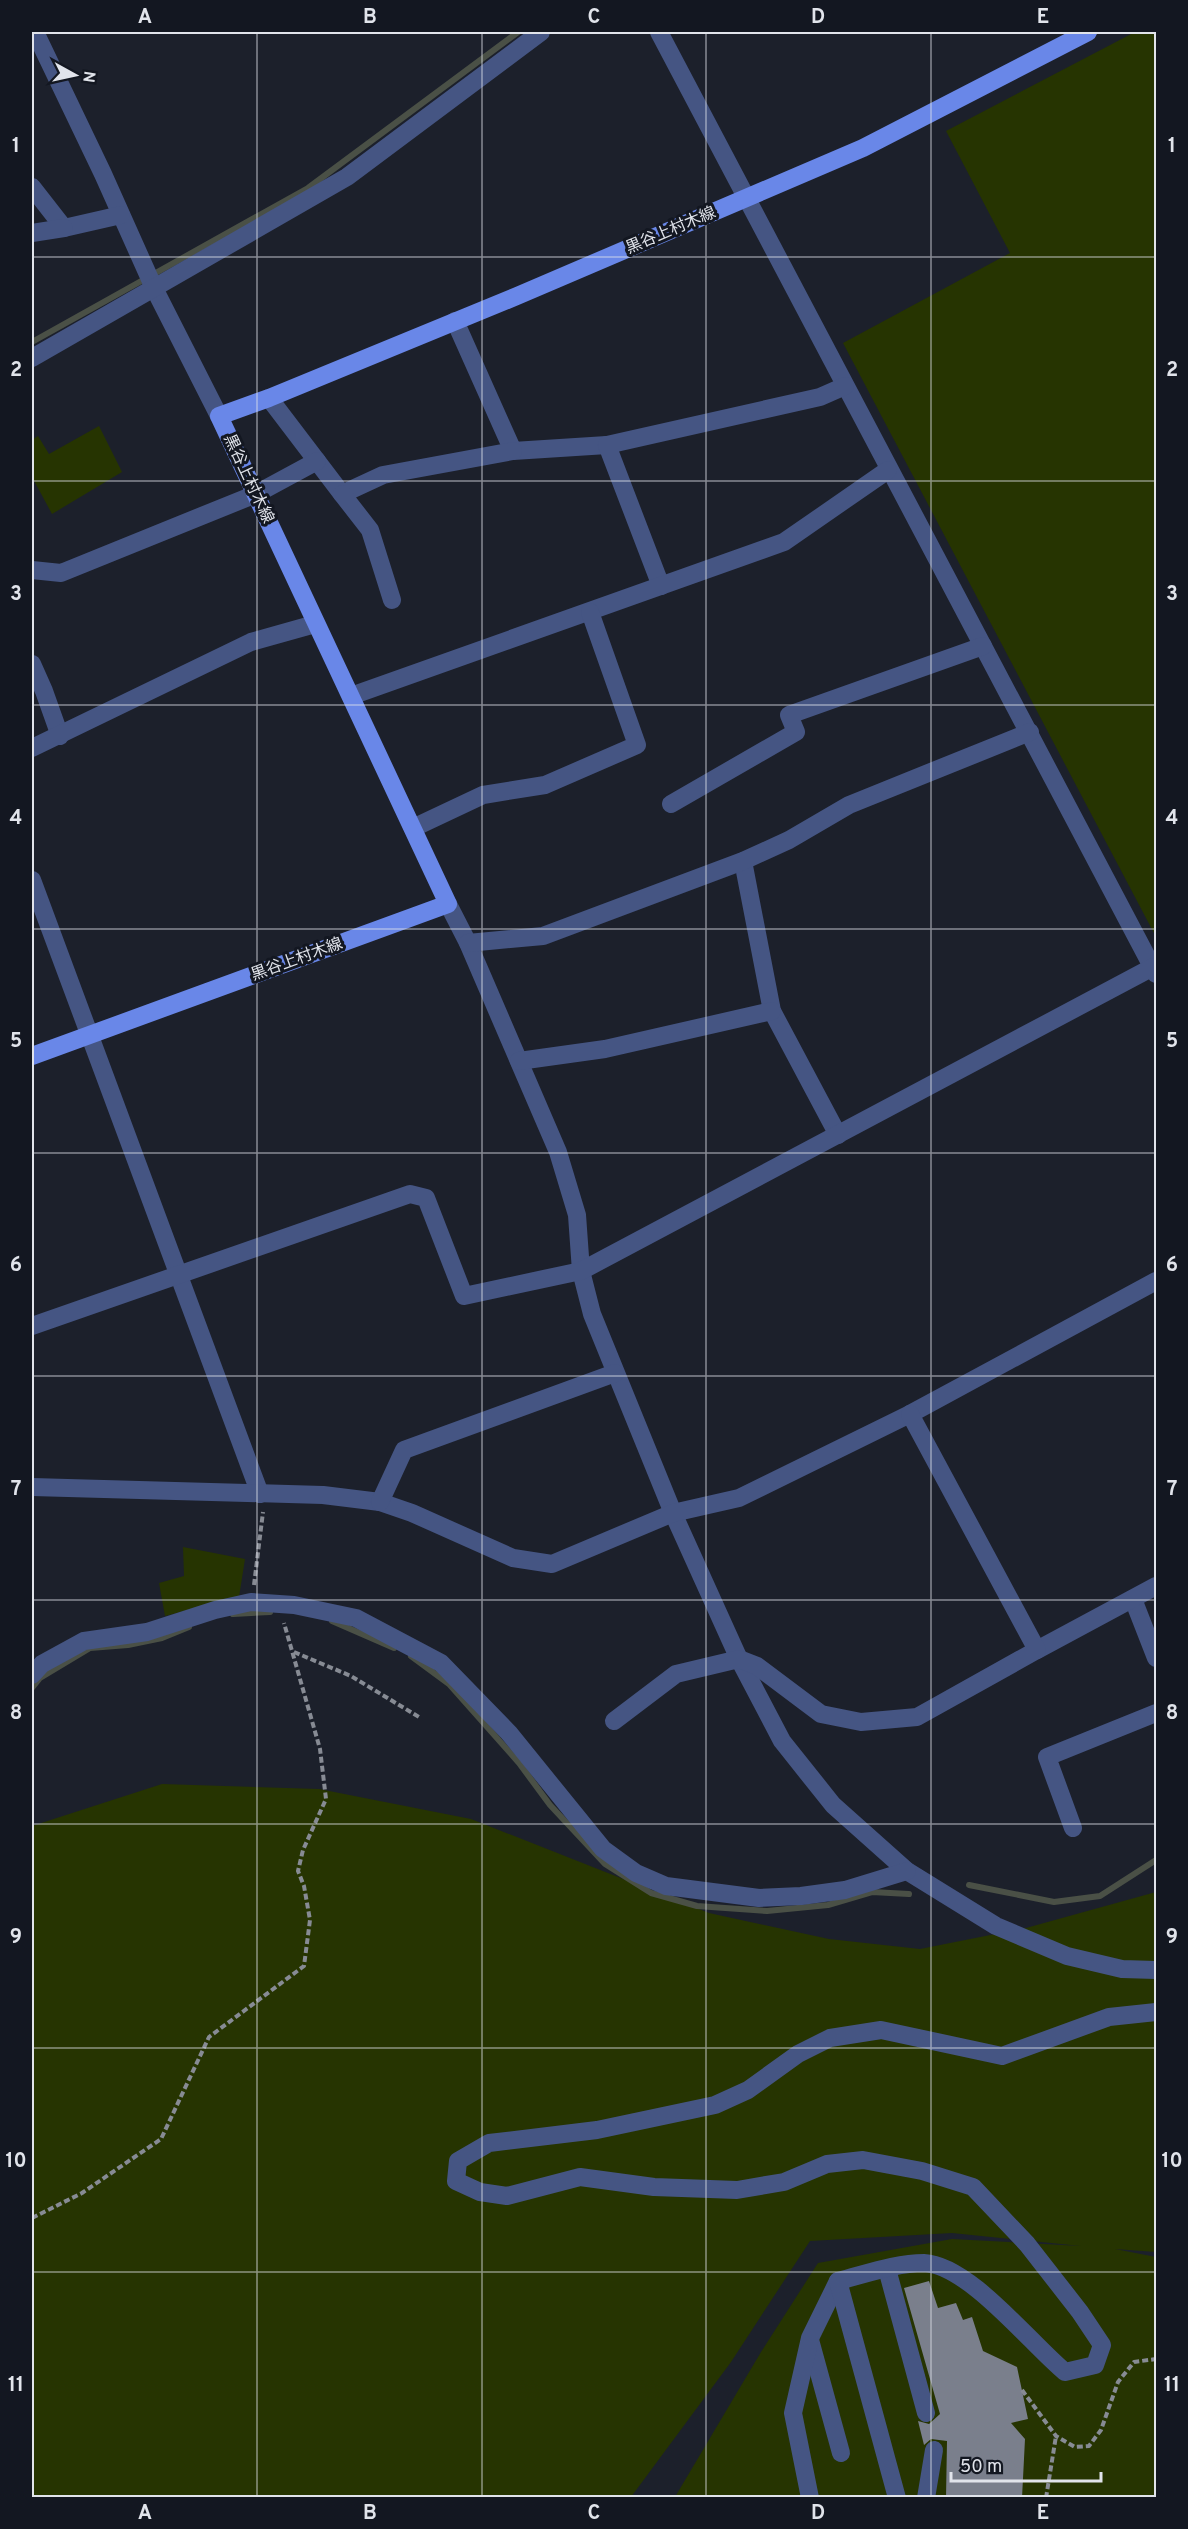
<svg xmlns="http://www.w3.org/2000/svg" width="1188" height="2529" viewBox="0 0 1188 2529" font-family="Overpass,'Noto Sans JP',sans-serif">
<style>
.green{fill:#263401}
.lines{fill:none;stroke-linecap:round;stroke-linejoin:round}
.stream{stroke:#4a5046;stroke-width:6}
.building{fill:#7a7f8c}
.path{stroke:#878b94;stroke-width:4;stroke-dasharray:6 3;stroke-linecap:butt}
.minor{stroke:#455583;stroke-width:18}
.major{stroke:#6987e8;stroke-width:18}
.grid{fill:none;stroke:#e1e4eb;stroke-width:1.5;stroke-opacity:0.55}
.labels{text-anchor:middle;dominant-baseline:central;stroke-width:6;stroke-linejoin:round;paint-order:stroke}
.street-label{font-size:16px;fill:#e1e4eb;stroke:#131721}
.neatline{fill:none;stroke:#e1e4eb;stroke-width:2}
.grid-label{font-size:20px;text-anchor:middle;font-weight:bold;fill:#e1e4eb}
</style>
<rect width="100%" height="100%" fill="#1c202b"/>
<g class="green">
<path d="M1135,32H1156V937L843,343L1010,253L946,131Z"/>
<path d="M99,426L122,472L52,514L32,477V440L38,436L49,454Z"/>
<path d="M183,1547L245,1559L239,1597L165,1616L159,1583L184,1576Z"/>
<path d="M162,1784L319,1789L471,1819L709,1913L829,1939L920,1949L1026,1928L1156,1892V2252L1115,2249L1156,2257V2497H675L761,2352L818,2263L952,2239L1081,2246L952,2233L810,2241L731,2362L631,2497L32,2498V1826Z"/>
</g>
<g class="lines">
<g class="stream">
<path d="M32,342L308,188L518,32"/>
<path d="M233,1614L270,1612"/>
<path d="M332,1621L394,1648"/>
<path d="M411,1656L449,1684L519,1763L550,1805L605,1864L651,1893L697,1906L767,1911L828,1905L872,1892L909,1894"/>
<path d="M32,1688L40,1678L90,1648L128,1645L162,1638L189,1627"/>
<path d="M969,1885L1054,1902L1100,1896L1156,1860"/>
</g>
</g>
<path class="building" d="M929,2281L938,2308L956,2303L963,2320L972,2317L983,2351L1017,2367L1028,2419L1011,2423L1025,2439L1022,2498H946L947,2441L931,2439L924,2445L918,2421L929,2424L940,2414L904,2288Z"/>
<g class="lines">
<g class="path">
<path d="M254,1585L263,1512"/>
<path d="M294,1652L351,1676L419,1717"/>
<path d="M32,2218L82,2193L161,2139L209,2037L304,1966L310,1920L304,1886L298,1871L303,1850L326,1799L320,1749L284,1623"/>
<path d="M1022,2390L1056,2436L1075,2447L1089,2446L1101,2430L1118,2382L1134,2362L1156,2359"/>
<path d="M1046,2498L1056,2436"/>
</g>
<g class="minor">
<path d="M35,32L103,174L154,288L219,416"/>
<path d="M659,32L1156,974"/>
<path d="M32,187L64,228L121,215"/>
<path d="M32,233L64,228"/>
<path d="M455,321L513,451L607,445"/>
<path d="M32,358L347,177L541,32"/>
<path d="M269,398L342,494L383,475L513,451"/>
<path d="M342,494L370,530L392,600"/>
<path d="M32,570L61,573L256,494L317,461"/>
<path d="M661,586L607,445L820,397L845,386"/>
<path d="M32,664L44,691L60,736"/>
<path d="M351,696L784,542L888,470"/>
<path d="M32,748L251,642L315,624"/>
<path d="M671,804L796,732L789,715L983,646"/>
<path d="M413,828L483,795L545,785L637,745L590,612"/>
<path d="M743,861L772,1011L838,1135"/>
<path d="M32,880L260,1494"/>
<path d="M448,904L468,943L558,1152L577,1215L581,1271L592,1314L673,1513L739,1659L782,1741L833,1805L907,1871L996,1926L1067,1956L1122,1969L1156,1970"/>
<path d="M468,943L543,936L743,861L789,840L849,805L1030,732"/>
<path d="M519,1061L605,1049L772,1011"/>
<path d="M32,1326L410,1194L426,1198L464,1296L581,1271L1153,967"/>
<path d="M32,1487L323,1495L380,1502L412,1513L513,1558L552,1564L673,1513L739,1498L910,1414L1156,1281"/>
<path d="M380,1502L404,1450L615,1373"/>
<path d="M1133,1599L1156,1658"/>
<path d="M1037,1650L1156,1586"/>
<path d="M32,1675L42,1664L84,1641L147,1632L215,1610L251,1602L294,1605L356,1618L441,1663L509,1733L603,1849L636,1873L666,1886L759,1898L801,1896L845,1890L907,1871"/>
<path d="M614,1721L676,1674L739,1659L757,1666L821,1714L861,1722L917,1717L1037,1650L910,1414"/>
<path d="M1073,1828L1047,1757L1156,1713"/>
<path d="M887,2269L926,2413"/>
<path d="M810,2340L841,2453"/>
<path d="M810,2498L793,2413L810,2338L838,2281"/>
<path d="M897,2498L838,2281C866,2274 896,2263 924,2263C969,2265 1030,2343 1065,2372L1095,2365L1102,2345L1080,2312L1027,2244L973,2187L922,2171L863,2160L827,2164L784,2182L737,2190L654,2187L580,2177L507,2196L480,2192L456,2181L458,2161L489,2143L597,2130L715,2105L748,2090L798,2054L830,2038L881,2030L1002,2056L1109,2017L1156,2012"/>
<path d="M926,2498L934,2450"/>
</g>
<path class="major" d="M32,1056L448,904L219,416L269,398L517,296L863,148L1088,32"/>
</g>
<path class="grid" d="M257,32V2498M482,32V2498M706,32V2498M931,32V2498M32,257H1156M32,481H1156M32,705H1156M32,929H1156M32,1153H1156M32,1376H1156M32,1600H1156M32,1824H1156M32,2048H1156M32,2272H1156"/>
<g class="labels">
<g class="street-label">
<text transform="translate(671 231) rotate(-23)">黒谷上村木線</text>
<text transform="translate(248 479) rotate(65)">黒谷上村木線</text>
<text transform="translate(297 960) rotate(-20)">黒谷上村木線</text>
</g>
</g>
<rect width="1188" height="2529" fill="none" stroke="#131721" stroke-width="66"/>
<g transform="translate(75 75) rotate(98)" stroke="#131721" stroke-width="4.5" paint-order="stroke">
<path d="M0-4.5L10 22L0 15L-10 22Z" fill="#e1e4eb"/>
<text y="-9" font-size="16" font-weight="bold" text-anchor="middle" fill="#e1e4eb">N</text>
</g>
<path d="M951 2472v9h150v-9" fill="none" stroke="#e1e4eb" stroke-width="3"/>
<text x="960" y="2472" font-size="18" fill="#e1e4eb" stroke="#131721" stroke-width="4.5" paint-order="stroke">50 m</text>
<rect x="33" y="33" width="1122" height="2463" class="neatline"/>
<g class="grid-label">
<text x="145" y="23">A</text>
<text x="370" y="23">B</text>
<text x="594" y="23">C</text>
<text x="818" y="23">D</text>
<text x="1043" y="23">E</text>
<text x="16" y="152">1</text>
<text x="1172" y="152">1</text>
<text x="16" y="376">2</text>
<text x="1172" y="376">2</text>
<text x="16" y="600">3</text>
<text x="1172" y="600">3</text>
<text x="16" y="824">4</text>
<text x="1172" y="824">4</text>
<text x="16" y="1047">5</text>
<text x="1172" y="1047">5</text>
<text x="16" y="1271">6</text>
<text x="1172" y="1271">6</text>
<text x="16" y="1495">7</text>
<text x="1172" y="1495">7</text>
<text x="16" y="1719">8</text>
<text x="1172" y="1719">8</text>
<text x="16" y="1943">9</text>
<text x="1172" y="1943">9</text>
<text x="16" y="2167">10</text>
<text x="1172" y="2167">10</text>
<text x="16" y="2391">11</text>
<text x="1172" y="2391">11</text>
<text x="145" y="2519">A</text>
<text x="370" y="2519">B</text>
<text x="594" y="2519">C</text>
<text x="818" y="2519">D</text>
<text x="1043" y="2519">E</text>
</g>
</svg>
